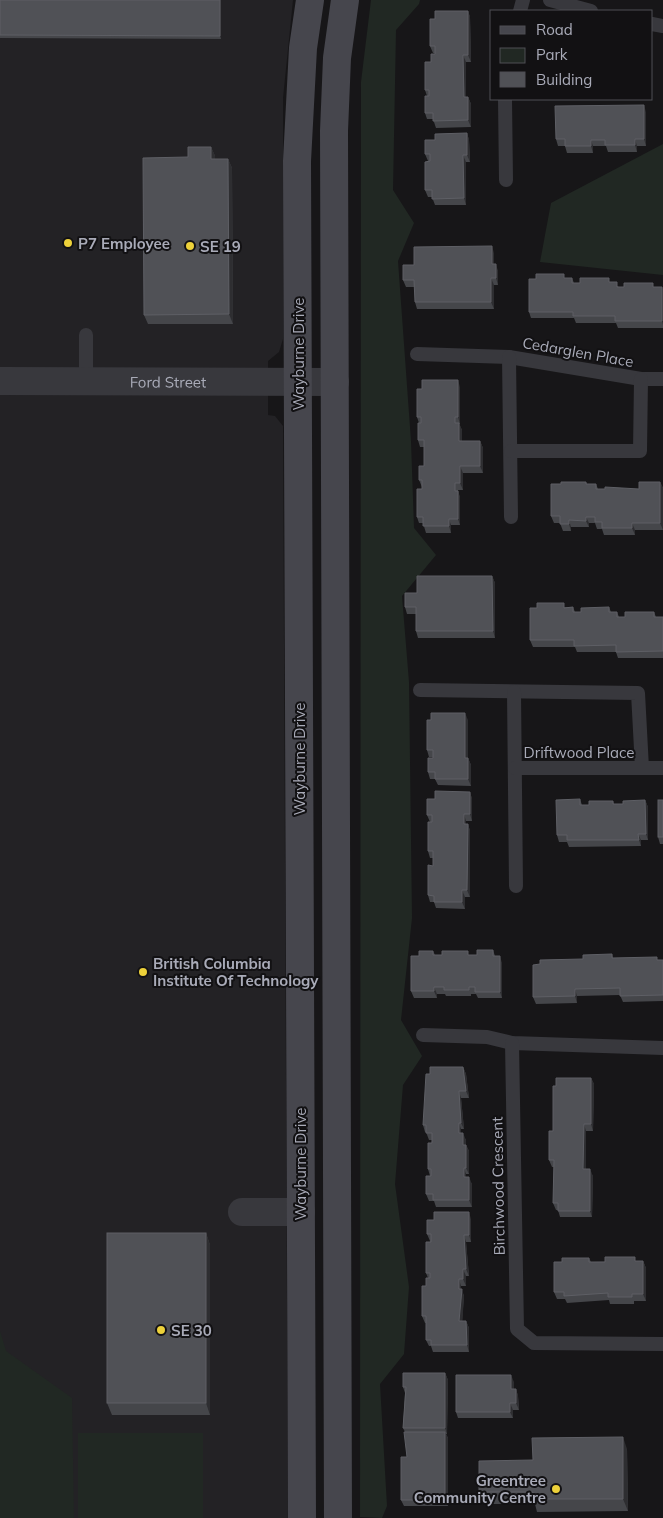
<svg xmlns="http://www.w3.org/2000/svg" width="663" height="1518" viewBox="0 0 663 1518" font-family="Mulish,sans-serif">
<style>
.built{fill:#232225}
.green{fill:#212823}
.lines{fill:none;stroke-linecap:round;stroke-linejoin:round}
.lane{stroke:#38383d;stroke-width:14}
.street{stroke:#38383d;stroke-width:28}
.secondary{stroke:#46464d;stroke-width:28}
.wall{fill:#45464a}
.shaded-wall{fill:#2e2e31}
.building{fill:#505156;stroke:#5e5f65}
.poi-dot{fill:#edd13a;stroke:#121113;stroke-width:2}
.labels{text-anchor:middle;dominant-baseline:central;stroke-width:4;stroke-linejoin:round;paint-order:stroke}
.poi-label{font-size:15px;font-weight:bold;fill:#a9abb8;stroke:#121113;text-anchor:start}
.street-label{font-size:15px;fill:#a9abb8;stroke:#121113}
</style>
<rect width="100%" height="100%" fill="#171618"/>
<path class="built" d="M0,0H293L283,98V339L279,352L268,361V415L275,416L283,426L288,1518H0Z"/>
<g class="green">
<path d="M371,0H420L419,4L396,30L393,190L414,223L398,261L411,441L414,528L436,555L402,596L409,682L412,918L401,1020L422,1056L403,1085L395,1184L409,1287L404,1354L380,1384L387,1506L382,1518L360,1517L361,82Z"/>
<path d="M663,144V275L540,262L551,203Z"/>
<path d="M0,1331L6,1351L72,1398L74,1518H0Z"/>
<rect x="78" y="1433" width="125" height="85"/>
</g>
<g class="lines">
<g class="lane">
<path d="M550,0L591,11"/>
<path d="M520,11L523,0"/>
<path d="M652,24L663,26"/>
<path d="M505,99L506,180"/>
<path d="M86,335V381"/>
<path d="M417,354L509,357L641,379H663"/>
<path d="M509,357L511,517"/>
<path d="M511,451H640L641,379"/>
<path d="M420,690L638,693L642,768"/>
<path d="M514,692L516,886"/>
<path d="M515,768H663"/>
<path d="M423,1035L487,1037L512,1043L663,1048"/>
<path d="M512,1043L517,1329L534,1343L663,1344"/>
</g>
<g class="street">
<path id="s1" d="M0,381L335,382"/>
<path d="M242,1212H301"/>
</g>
<g class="secondary">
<path d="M302,1518L297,161L303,48L310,0"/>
<path d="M338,1518L334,131L337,58L345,0"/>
</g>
</g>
<g class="wall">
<path d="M0,0H221V39L0,38Z"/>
<path d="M468,11L470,17L471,62H466V97H468L471,104V127L436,128L433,119H427L425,113L427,96L425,90L431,62L435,54V53H433L430,46L435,19Z"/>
<path d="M646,112V146H637V152H608L606,146H593V153H567L565,146H558L556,139Z"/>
<path d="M467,133L469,140L470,162H466V205H435L432,197H428L425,190L428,161L425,154L435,140Z"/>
<path d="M211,147L215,156V159H228L232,168L233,324H148L144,315L188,157Z"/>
<path d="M494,253V264L498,271V285H494V309H417L415,302V287H406L403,280L414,265Z"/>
<path d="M572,278L574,283L610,282L619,287H662L663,291V328H618L616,323H576L574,318H531L529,312L536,279Z"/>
<path d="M460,387V424H459L462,430V441H480L483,448V473H463V490H458L460,498V525H451V533H426L423,523H419L417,517L422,489V487L419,480L424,466V447H420L418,440L419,423L417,417Z"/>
<path d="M586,482L587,484H596L598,489H639L660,482L663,488V530H635V535H604L602,529H597L595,523H589V527H571V531H563L560,523H554L551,516L561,484Z"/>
<path d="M492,576L495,583V638H418L416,631V614H407L405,607L417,593Z"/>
<path d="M573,607L575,612H581L609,607L611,612H617L619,617H625L654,612L656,617H663V658H618L616,652H577L575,647H533L530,640L537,608Z"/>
<path d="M468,720V758L471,765V786L438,785L435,779H430L428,772L433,757H429L427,750Z"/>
<path d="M470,792L472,799V821H466V824H468L470,831V897H465V909L436,908L434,902H430L428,895L433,866V858H430L428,851L430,822L427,815L435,799Z"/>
<path d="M580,799L582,805H589L613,801L614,804H623L645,800L648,807V840H641V846L569,847L567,842H559L557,835Z"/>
<path d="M663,800V844H660L658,837Z"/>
<path d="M493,950L495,956L502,963V998H478L476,994H471V996H446L445,994H437V998H414L411,991L419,956L433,951L435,955H477Z"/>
<path d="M612,954L613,958L663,960V1001L623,1002L620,995L577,996V1003L536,1004L533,997L583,959Z"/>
<path d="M463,1067L466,1074L469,1098H461L464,1129H461V1133L466,1140V1145L469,1151V1174H466V1177L472,1184V1207H436L434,1201H429L426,1194L430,1176L428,1169L432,1140H429L426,1132H425L423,1125L430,1074Z"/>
<path d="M591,1078L594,1084L593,1131H586V1169L593,1176L592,1217H560L558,1210H556L553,1203L554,1167H552L549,1160L553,1131L556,1086Z"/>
<path d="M471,1219V1242H466L469,1276H466V1286H461V1289L464,1296L462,1321H466L469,1328V1352H433L431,1346H429L426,1340V1323H425L422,1316L428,1278L426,1273L430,1241L427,1234Z"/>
<path d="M206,1233L210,1245V1415H112L107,1403Z"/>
<path d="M589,1258L591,1262L643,1261L646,1268V1301H634V1304H610L609,1300L567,1303L565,1299H557L554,1292L562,1262Z"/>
<path d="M445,1373L448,1380L447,1434H446L448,1438V1506H404L401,1500L407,1457L405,1432L403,1428L405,1393L403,1387Z"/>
<path d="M514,1382V1389H516L518,1396L519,1410H513V1418H458L456,1412Z"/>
<path d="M627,1449L628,1511L537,1512L535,1504H484L479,1492L533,1460Z"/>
</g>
<g class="shaded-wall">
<path d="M220,0H221V39L220,36Z"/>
<path d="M468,11L470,17L471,62L468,55Z"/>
<path d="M463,55L466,62V104L464,97Z"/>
<path d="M468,97L471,104V127L468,120Z"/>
<path d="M644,105L646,112V146L644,139Z"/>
<path d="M467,133L469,140L470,162L467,155Z"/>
<path d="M635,139L637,146V152L635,145Z"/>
<path d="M591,140L593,146V153L591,146Z"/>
<path d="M211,147L215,156V169L211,159Z"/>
<path d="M463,155L466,162V205L464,198Z"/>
<path d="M228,159L232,168L233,324L229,314Z"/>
<path d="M492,246L494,253V271L492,264Z"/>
<path d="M496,264L498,271V285L496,278Z"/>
<path d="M491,278L494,285V309L491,302Z"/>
<path d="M662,287L663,291V325L662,321Z"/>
<path d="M458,380L460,387V424L458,417Z"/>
<path d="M459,423L462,430V448L459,441Z"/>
<path d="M480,441L483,448V473L480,466Z"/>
<path d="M460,466L463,473V490L460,483Z"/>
<path d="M660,482L663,488V530L660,523Z"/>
<path d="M458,491L460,498V525L458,519Z"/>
<path d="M586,517L589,523V527L586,521Z"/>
<path d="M449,519L451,525V533L449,526Z"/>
<path d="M569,520L571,527V531L569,524Z"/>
<path d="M632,523L635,530V535L632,528Z"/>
<path d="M492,576L495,583V638L493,631Z"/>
<path d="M465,713L468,720V765L465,758Z"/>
<path d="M468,758L471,765V786L468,779Z"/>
<path d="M470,792L472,799V821L470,814Z"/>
<path d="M645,800L648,807V840L646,834Z"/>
<path d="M464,814L466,821V831L464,824Z"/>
<path d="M468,824L470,831V897L467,890Z"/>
<path d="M638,834L641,840V846L639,840Z"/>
<path d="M462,890L465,897V909L462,902Z"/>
<path d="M500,956L502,963V998L500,992Z"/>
<path d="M434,987L437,994V998L434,991Z"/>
<path d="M575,989L577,996V1003L575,996Z"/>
<path d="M463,1067L466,1074L469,1098L466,1091Z"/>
<path d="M591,1078L594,1084L593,1131L591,1124Z"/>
<path d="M459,1091L461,1098L464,1129L461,1123Z"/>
<path d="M459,1123L461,1129V1140L459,1133Z"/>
<path d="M584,1124L586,1131V1176L583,1169Z"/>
<path d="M463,1133L466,1140V1151L463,1145Z"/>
<path d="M466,1145L469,1151V1174L466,1168Z"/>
<path d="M464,1168L466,1174V1184L464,1177Z"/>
<path d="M590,1169L593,1176L592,1217L590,1211Z"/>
<path d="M469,1177L472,1184V1207L469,1200Z"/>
<path d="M469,1212L471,1219V1242L469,1235Z"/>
<path d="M206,1233L210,1245V1415L206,1403Z"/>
<path d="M464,1235L466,1242L469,1276L466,1269Z"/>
<path d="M643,1261L646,1268V1301L643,1294Z"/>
<path d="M463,1269L466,1276V1286L463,1279Z"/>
<path d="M459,1279L461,1286V1295L462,1289L464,1296L462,1328L459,1321Z"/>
<path d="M466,1321L469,1328V1352L467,1345Z"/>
<path d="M445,1373L448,1380L447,1434L445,1428Z"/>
<path d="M511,1375L514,1382V1396L511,1389Z"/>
<path d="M516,1389L518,1396L519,1410L516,1403Z"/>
<path d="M510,1403L513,1410V1418L510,1412Z"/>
<path d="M445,1432L448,1438V1506L445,1500Z"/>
<path d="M623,1437L627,1449L628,1511L623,1499Z"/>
</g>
<g class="building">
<path d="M0,0H220V36L0,35Z"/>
<path d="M435,11H468V55H463L464,97H468V120L433,121V113H425V96H429V90H425V62H431V54H435V46H430V19H435Z"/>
<path d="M644,105V139H635V145H605V140H591V146H565V139H556L555,106Z"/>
<path d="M467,133V155H463L464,198L432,199V190H425V162L430,161V154H425V140H435V134Z"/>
<path d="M188,147H211V159H228L229,314L144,315L143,158L188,157Z"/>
<path d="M492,246V264H496V278H491V302H415L414,280H403V265H414V247Z"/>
<path d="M536,274H564V278H572V283H580V278H609V282H617V287H624V283H653V287H662V321H615V316H573V312H529V279H536Z"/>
<path d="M422,380H458V417H455V423H459V441H480V466H460V483H455V491H458V519H449V526H423V517H417V489H422V480H419V466H424V440H418V423H421V417H417V389H422Z"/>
<path d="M561,482H586V484H596V489H605V487L639,489V482H660V523H632V528H602V522H595V517H586V521L569,520V524H560V516H551V484H561Z"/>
<path d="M417,576H492L493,631H416V607H405V593H417Z"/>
<path d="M537,603H564V608L573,607V612H581V608L609,607V612H617V617H625V612H654V617H663V651L616,652V645L574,646V640H530V608H537Z"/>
<path d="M431,713H465V758H468V779H435V772H428V758H433V750H427V720H431Z"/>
<path d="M435,791L470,792V814H464V824H468L467,890H462V902H434V896L428,895V865L433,866V851H428V822H432V815H427V799H435Z"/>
<path d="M580,799V805H589V801H613V804H623V801L645,800L646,834H638L639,840H567V835H557L556,800Z"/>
<rect x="658" y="800" width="5" height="37"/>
<path d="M477,950H493V956H500V992H475V987H469V990H444V987H434V991H411V956H419V951H433V955H442V951H468V955H477Z"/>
<path d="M612,954V958L657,957V960H663V995L620,996V988L575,989V996L533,997V965L540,964V960L583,959V955Z"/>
<path d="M430,1067H463L466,1091H459L461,1123H459V1133H463V1145H466V1168H464V1177H469V1200H433V1194H426V1176H431V1169H428V1143H432V1133H426V1125H423L426,1074H430Z"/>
<path d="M556,1078H591V1124H584L583,1169H590V1211H558V1203H553L554,1160H549V1131H553V1086H556Z"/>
<path d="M434,1212H469V1235H464L466,1269H463V1279H459V1289H462L459,1321H466L467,1345H431V1340H426V1316H422V1286H426V1278H430V1273H426V1242H431V1234H427V1220H434Z"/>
<rect x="107" y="1233" width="99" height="170"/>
<path d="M605,1257H635V1261H643V1294H632V1297H608V1293L564,1296V1292H554V1262H562V1258H589V1262H605Z"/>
<path d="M403,1373H445V1428H403L406,1387H403Z"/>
<path d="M456,1375H511V1389H516V1403H510V1412H456Z"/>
<path d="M404,1432H445V1500H401V1457H407Z"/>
<path d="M623,1437V1499H533V1492H479V1461L533,1460L532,1438Z"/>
</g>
<g class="poi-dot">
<circle cx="68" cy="243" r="5"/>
<circle cx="190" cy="246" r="5"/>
<circle cx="143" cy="972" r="5"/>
<circle cx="161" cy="1330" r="5"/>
<circle cx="556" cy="1489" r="5"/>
</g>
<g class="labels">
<g class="poi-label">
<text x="78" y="243">P7 Employee</text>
<text x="200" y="246">SE 19</text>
<text x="153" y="963">British Columbia<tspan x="153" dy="17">Institute Of Technology</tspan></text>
<text x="171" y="1330">SE 30</text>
<text x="546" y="1480" text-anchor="end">Greentree<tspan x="546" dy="17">Community Centre</tspan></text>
</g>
<g class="street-label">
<text transform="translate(578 352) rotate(10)">Cedarglen Place</text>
<text transform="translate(298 354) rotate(-90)">Wayburne Drive</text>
<text stroke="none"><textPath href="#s1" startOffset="168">Ford Street</textPath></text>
<text x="579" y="752">Driftwood Place</text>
<text transform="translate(299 759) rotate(-90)">Wayburne Drive</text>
<text transform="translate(300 1164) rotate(-90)">Wayburne Drive</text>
<text transform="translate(498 1186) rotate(-91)">Birchwood Crescent</text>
</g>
</g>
<rect x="490" y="10" width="162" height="90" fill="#121113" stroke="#4e4f55"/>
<rect x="500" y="26" width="25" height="8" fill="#46464d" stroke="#4e4f55"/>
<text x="536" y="35" font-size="15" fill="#a9abb8">Road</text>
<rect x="500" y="48" width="25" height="15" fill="#212823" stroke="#4e4f55"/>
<text x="536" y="60" font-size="15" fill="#a9abb8">Park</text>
<rect x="500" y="72" width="25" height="15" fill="#505156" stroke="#4e4f55"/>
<text x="536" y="85" font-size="15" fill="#a9abb8">Building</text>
</svg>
